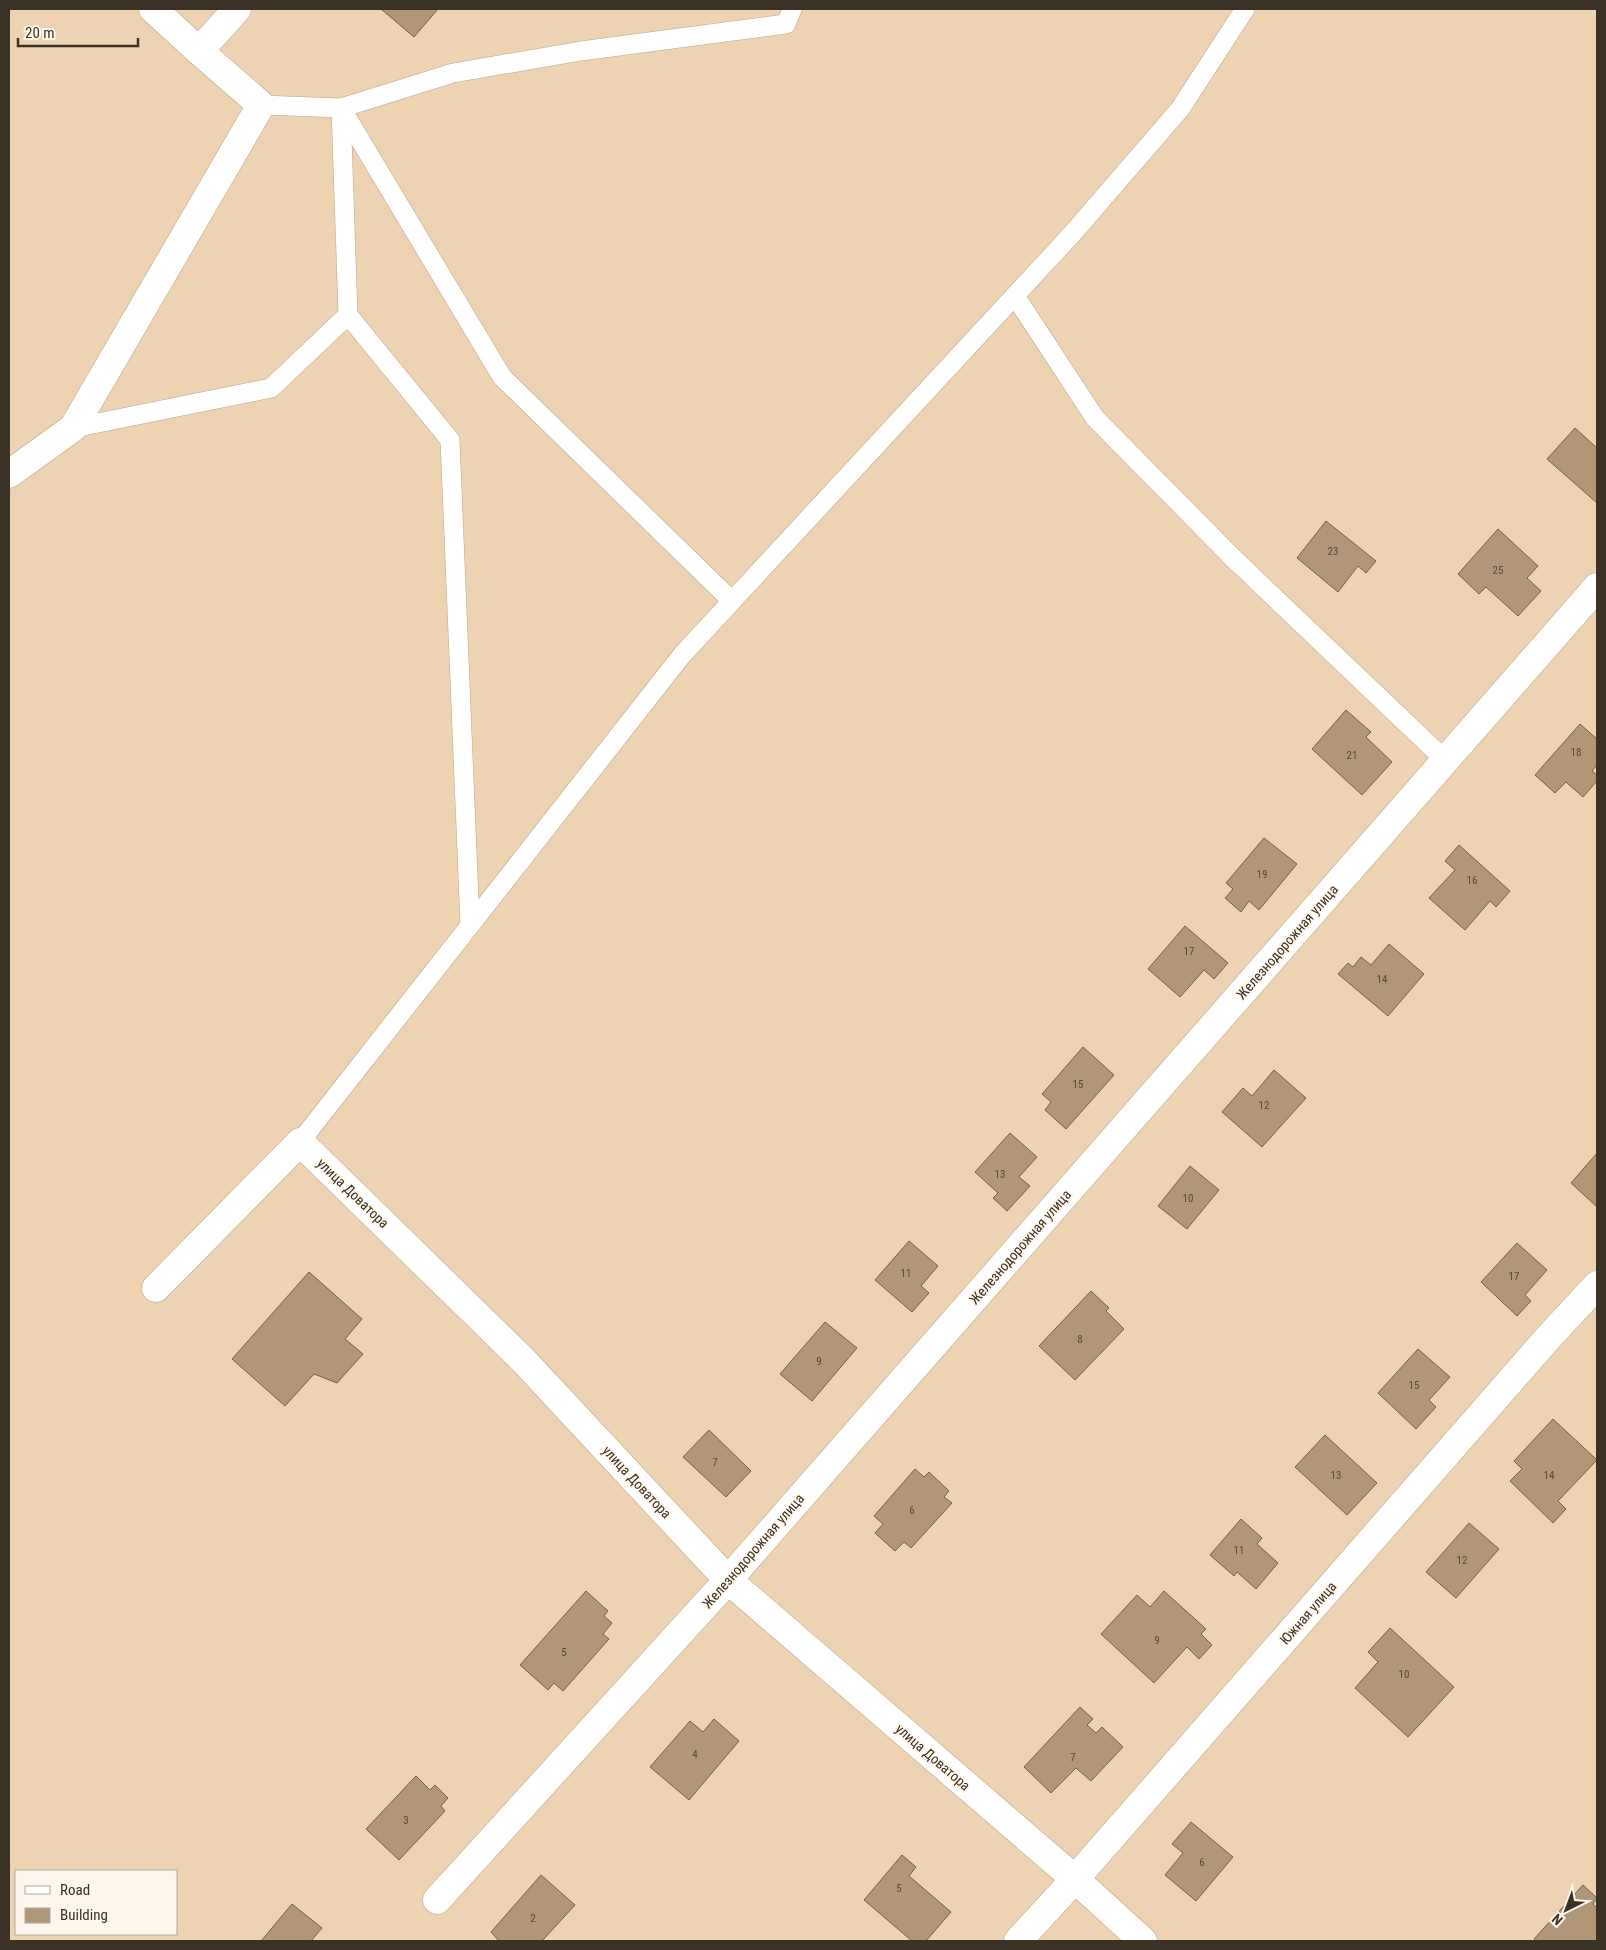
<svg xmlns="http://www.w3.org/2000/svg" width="1606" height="1950" viewBox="0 0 1606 1950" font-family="'Roboto Condensed',sans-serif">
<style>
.building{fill:#af9778;stroke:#786144}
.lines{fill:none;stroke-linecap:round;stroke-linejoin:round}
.lane-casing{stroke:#bea586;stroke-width:20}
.street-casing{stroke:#bea586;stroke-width:29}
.lane{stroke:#fff;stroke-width:19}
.street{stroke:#fff;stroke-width:28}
.labels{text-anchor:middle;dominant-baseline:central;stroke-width:4;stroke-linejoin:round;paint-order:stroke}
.number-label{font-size:11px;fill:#584a39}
.street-label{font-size:14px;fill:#3b3124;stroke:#fff7ed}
</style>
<rect width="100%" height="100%" fill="#edd3b2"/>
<g class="building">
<path d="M381,9H438L414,37Z"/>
<path d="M1575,428L1597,448V503L1547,459Z"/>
<path d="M1326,521L1376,561L1366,573L1358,566L1338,592L1297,558Z"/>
<path d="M1498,529L1538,566L1527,578L1541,591L1518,616L1486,587L1479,594L1458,574Z"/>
<path d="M1346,710L1371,732L1366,737L1392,762L1362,795L1312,749Z"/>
<path d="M1580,724L1597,739V765L1592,771L1597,775V781L1583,797L1566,782L1555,793L1535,775Z"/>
<path d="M1264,838L1297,864L1259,910L1249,901L1241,912L1225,898L1233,889L1226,883Z"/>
<path d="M1459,845L1510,891L1496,907L1490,901L1465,930L1429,898L1455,870L1445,861Z"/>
<path d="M1185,926L1228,963L1214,979L1204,970L1180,997L1148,969Z"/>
<path d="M1389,944L1424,974L1388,1016L1338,974L1348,963L1353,967L1361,957L1371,965Z"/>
<path d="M1083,1047L1114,1075L1066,1129L1045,1110L1051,1102L1042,1094Z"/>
<path d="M1274,1070L1306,1098L1262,1147L1222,1112L1243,1088L1252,1096Z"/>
<path d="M1010,1133L1037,1157L1019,1177L1030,1186L1007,1211L993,1198L998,1193L975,1172Z"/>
<path d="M1597,1153V1207L1571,1183Z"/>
<path d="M1190,1166L1219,1190L1187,1229L1158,1206Z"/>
<path d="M909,1241L938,1266L921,1286L929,1293L912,1312L875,1280Z"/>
<path d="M1517,1243L1547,1270L1525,1295L1531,1301L1517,1316L1481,1282Z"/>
<path d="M309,1272L362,1319L345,1339L363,1354L337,1383L314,1374L285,1406L232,1359Z"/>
<path d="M1091,1291L1109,1308L1106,1311L1124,1329L1075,1380L1039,1346Z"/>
<path d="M825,1322L857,1348L812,1401L780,1374Z"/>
<path d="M1418,1349L1450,1377L1429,1400L1436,1407L1416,1429L1378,1393Z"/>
<path d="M1553,1419L1597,1460L1558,1501L1566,1509L1553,1523L1510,1481L1522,1469L1514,1461Z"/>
<path d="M709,1430L751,1471L726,1497L683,1457Z"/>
<path d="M1325,1435L1377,1483L1347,1515L1295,1467Z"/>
<path d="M915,1469L924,1477L929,1472L949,1491L944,1497L952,1503L911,1548L904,1542L895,1551L875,1533L883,1524L874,1516Z"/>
<path d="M1241,1519L1262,1538L1257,1544L1278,1563L1256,1589L1237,1572L1234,1576L1210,1555Z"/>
<path d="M1469,1523L1499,1549L1456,1598L1426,1572Z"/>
<path d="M586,1591L608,1611L604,1616L612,1623L603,1634L609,1639L563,1691L554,1683L548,1690L520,1665Z"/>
<path d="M1164,1591L1206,1629L1201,1634L1212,1645L1199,1659L1187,1647L1154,1683L1101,1634L1137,1595L1150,1607Z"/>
<path d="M1390,1628L1454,1687L1408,1737L1355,1688L1378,1662L1368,1652Z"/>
<path d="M1080,1707L1093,1719L1087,1725L1096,1733L1102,1727L1123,1747L1091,1781L1076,1768L1051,1793L1024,1767Z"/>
<path d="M714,1719L739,1741L689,1800L650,1767L690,1721L703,1732Z"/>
<path d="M416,1776L430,1790L435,1785L448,1798L441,1806L445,1811L399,1860L366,1829Z"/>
<path d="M1191,1822L1233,1857L1196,1901L1165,1875L1183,1853L1172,1844Z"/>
<path d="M902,1855L916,1867L909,1876L951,1912L926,1941H912L864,1900Z"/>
<path d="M541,1875L575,1905L542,1941H499L491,1932Z"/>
<path d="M1583,1885L1597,1898L1593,1904L1597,1908V1941H1536L1534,1939Z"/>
<path d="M292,1904L322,1928L311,1941H261Z"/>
</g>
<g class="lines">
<defs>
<g id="lane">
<path d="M261,105L341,108L502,377L732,601"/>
<path d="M1015,296L1095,418L1233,558L1446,761"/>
<path d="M73,428L271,388L348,315"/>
<path d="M470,925L450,440L348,315L341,108L453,73L581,51L786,24L792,9"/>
<path d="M300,1142L682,655L1072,234L1180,109L1245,9"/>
</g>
<g id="street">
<path d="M153,9L199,51L237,9"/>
<path d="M9,474L73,428L261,105L199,51"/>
<path d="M156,1288L300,1142L523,1360L728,1580L1075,1879L1143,1941"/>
<path d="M437,1900L728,1580L1597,587"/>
<path d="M1018,1941L1075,1879L1547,1339L1597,1285"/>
</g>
</defs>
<use href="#lane" class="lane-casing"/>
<use href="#street" class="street-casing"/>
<use href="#lane" class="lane"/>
<use href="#street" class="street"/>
</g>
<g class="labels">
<g class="number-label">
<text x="1333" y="551">23</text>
<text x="1498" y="570">25</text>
<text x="1576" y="752">18</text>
<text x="1352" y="755">21</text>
<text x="1262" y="874">19</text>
<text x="1472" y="880">16</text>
<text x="1189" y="951">17</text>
<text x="1382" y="979">14</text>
<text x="1078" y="1084">15</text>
<text x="1264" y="1105">12</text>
<text x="1000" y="1174">13</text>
<text x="1188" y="1198">10</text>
<text x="906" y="1273">11</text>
<text x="1514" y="1276">17</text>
<text x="1080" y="1339">8</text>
<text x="819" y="1361">9</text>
<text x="1414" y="1385">15</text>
<text x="715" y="1462">7</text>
<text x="1336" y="1475">13</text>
<text x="1549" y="1475">14</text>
<text x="912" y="1510">6</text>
<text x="1239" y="1550">11</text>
<text x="1462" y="1560">12</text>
<text x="1157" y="1640">9</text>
<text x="564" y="1652">5</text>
<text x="1404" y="1674">10</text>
<text x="695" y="1754">4</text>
<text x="1073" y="1757">7</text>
<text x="406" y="1820">3</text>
<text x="1202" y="1862">6</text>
<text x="899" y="1888">5</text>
<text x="533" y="1918">2</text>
</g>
<g class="street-label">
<text transform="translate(1287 942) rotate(-49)">Железнодорожная улица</text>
<text transform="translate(353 1193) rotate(44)">улица Доватора</text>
<text transform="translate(1020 1247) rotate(-49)">Железнодорожная улица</text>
<text transform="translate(637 1482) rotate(47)">улица Доватора</text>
<text transform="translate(753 1551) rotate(-49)">Железнодорожная улица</text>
<text transform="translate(1308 1613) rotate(-49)">Южная улица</text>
<text transform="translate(933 1757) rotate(41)">улица Доватора</text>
</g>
</g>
<rect width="1606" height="1950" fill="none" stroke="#3b3124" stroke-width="20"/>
<rect x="15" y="1870" width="162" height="65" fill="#fff7ed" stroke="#b1a89d"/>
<rect x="25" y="1886" width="25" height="8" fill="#ffffff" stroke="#b1a89d"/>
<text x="60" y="1895" font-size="15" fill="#3b3124">Road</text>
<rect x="25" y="1908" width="25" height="15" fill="#af9778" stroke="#b1a89d"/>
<text x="60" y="1920" font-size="15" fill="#3b3124">Building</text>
<g transform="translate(1566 1910) rotate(222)" stroke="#fff7ed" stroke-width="4" paint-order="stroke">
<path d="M0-4L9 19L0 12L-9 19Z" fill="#3b3124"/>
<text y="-8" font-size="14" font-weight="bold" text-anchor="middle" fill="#3b3124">N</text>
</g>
<path d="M18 38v8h120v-8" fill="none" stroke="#3b3124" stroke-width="2.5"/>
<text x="25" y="38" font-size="15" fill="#3b3124" stroke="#fff7ed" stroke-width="4" paint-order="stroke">20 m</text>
</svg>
